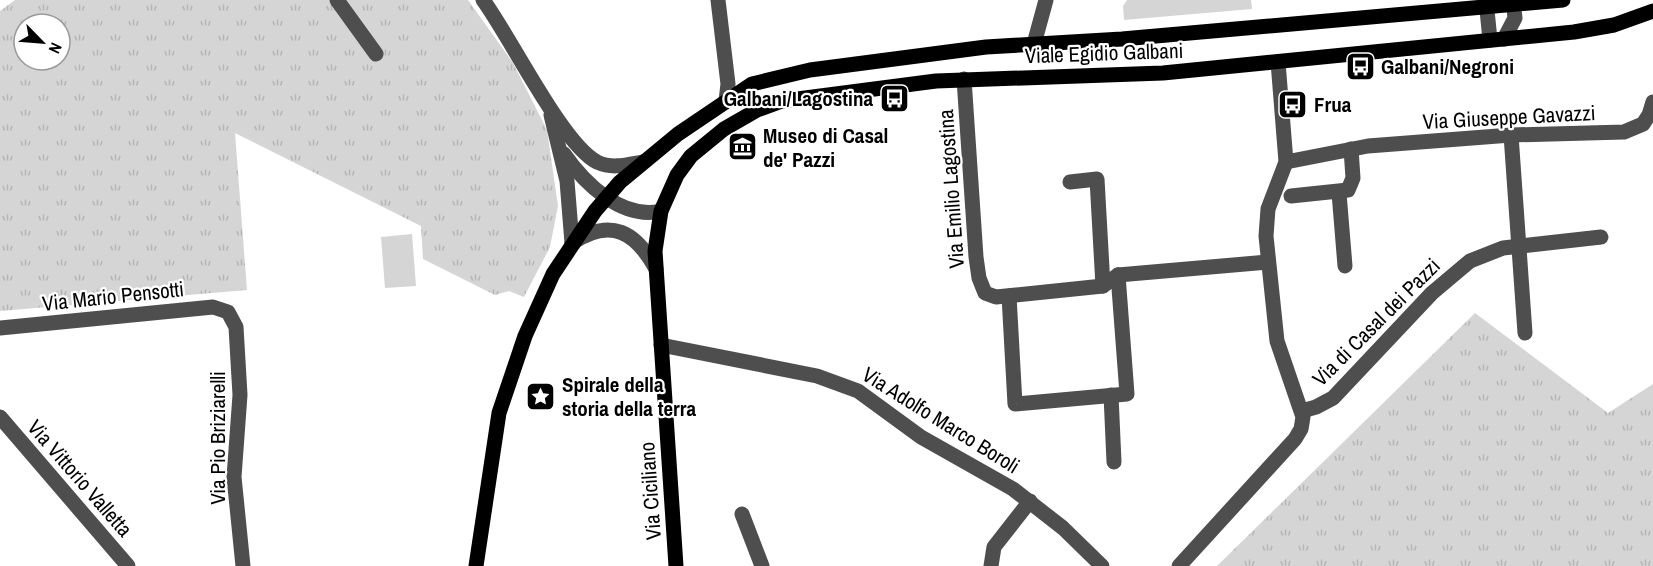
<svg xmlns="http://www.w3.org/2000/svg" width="1653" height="566" viewBox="0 0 1653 566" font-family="'Archivo Narrow',sans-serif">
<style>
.green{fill:#d5d5d5}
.park{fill:url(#park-tufts);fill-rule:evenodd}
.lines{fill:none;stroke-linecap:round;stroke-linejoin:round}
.minor{stroke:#4e4e4e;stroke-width:15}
.major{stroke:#000;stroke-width:15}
.labels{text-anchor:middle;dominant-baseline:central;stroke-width:4.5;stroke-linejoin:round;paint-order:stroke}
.street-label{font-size:21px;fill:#000;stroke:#fff}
.poi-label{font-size:21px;font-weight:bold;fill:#000;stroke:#fff;text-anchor:start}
</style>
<defs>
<pattern id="park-tufts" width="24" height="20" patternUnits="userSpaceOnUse" patternTransform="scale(1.5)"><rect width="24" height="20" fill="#d5d5d5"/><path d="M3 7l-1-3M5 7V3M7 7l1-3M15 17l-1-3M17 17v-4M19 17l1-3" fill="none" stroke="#b5b5b5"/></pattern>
</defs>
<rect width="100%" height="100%" fill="#fff"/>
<g class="green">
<path d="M1127,0H1251L1252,9L1124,20L1123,6Z"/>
<path d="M412,234L416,286L385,288L381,237Z"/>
</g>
<g class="park">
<path d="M15,0H468L513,63L547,130L558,206L550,247L524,297L509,291L495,295L423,259L421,226L235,133L247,290L0,311V11ZM24,24H60V60H24Z"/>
<path d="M1475,313L1608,413L1653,384V566H1217Z"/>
</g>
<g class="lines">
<g class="minor">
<path d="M337,0L376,54"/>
<path d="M483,0C510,36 562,144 597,162C612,169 626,165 642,162"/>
<path d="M718,0L728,84L726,101"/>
<path d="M1486,0L1490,40"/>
<path d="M1504,39L1515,18L1513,0"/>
<path d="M1034,44L1046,0"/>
<path d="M964,79L976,257L979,278L985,293L996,297L1103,286L1118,275"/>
<path d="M551,115L567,181L572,243"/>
<path d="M1511,135L1525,333"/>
<path d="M564,154C585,184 622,220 661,211"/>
<path d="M1286,162L1368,146L1511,135L1624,132L1643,124L1649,115L1653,102"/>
<path d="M1070,182L1097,179L1103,286"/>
<path d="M1339,193L1345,266"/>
<path d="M1291,196L1348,190L1353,178L1351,149"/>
<path d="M572,243C611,217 636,232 656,269"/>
<path d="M1118,275L1268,262"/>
<path d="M1009,296L1015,404L1127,394L1118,275"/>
<path d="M0,328L213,307L228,312L236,327L240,395L234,477L243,566"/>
<path d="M661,345L817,376L858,391L921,437L1013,489L1063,528L1102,566"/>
<path d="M1111,395L1114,462"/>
<path d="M1302,411L1316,407L1333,398L1432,293L1470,261L1503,248L1601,237"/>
<path d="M0,417L128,566"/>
<path d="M742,514L762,566"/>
<path d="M991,566L994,547L1030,501"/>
<path d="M1179,566L1295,439L1301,429L1303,417L1277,341L1266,236L1268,209L1286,162L1278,62"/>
</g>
<g class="major">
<path d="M476,566L499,413L525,336L553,274L595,211L620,182L678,134L752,84L810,70L986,47L1122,39L1563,0"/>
<path d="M676,566L655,251L661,211L677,175L691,156L724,129L757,110L782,101L936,81L1163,73L1574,32L1614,25L1653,11"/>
</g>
</g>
<defs>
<symbol id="bus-square" viewBox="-11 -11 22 22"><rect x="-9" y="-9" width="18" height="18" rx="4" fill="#000" stroke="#fff"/><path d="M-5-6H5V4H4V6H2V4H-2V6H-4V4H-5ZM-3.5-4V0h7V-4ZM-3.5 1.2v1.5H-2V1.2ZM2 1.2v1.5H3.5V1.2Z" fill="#fff"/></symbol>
<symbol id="museum-square" viewBox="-11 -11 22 22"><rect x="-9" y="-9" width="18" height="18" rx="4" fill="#000" stroke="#fff"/><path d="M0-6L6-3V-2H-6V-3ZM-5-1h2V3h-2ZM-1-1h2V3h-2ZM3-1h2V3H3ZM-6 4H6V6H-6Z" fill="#fff"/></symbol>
<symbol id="sight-square" viewBox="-11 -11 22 22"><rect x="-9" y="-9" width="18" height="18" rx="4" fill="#000" stroke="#fff"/><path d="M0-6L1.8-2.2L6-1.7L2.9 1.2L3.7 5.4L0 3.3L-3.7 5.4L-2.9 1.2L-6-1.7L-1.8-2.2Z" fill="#fff"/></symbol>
</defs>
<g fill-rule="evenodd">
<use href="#bus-square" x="1344" y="50" width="33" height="33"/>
<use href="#bus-square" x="878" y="82" width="33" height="33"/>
<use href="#bus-square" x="1276" y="88" width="33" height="33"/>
<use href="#museum-square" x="726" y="130" width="33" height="33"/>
<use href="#sight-square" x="524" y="380" width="33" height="33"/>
</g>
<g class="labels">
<g class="street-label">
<text transform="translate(1104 53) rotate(-2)">Viale Egidio Galbani</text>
<text transform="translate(1509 117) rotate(-3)">Via Giuseppe Gavazzi</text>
<text transform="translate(951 189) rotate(-94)">Via Emilio Lagostina</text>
<text transform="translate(113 296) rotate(-6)">Via Mario Pensotti</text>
<text transform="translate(1376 322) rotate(-45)">Via di Casal dei Pazzi</text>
<text transform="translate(941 420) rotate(32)">Via Adolfo Marco Boroli</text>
<text transform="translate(217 438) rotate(-90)">Via Pio Briziarelli</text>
<text transform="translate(80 478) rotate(49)">Via Vittorio Valletta</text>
<text transform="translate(650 491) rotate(-94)">Via Ciciliano</text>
</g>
<g class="poi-label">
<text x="1381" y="66">Galbani/Negroni</text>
<text x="873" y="98" text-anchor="end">Galbani/Lagostina</text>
<text x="1314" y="104">Frua</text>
<text x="763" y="135">Museo di Casal<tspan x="763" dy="24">de' Pazzi</tspan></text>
<text x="562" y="384">Spirale della<tspan x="562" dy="24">storia della terra</tspan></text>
</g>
</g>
<g transform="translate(42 42) rotate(115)"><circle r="28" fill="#ffffff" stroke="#999999" stroke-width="1.5"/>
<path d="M0-4.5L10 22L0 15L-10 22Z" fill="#000000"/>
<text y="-9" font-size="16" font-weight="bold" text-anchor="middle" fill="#000000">N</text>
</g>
</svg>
